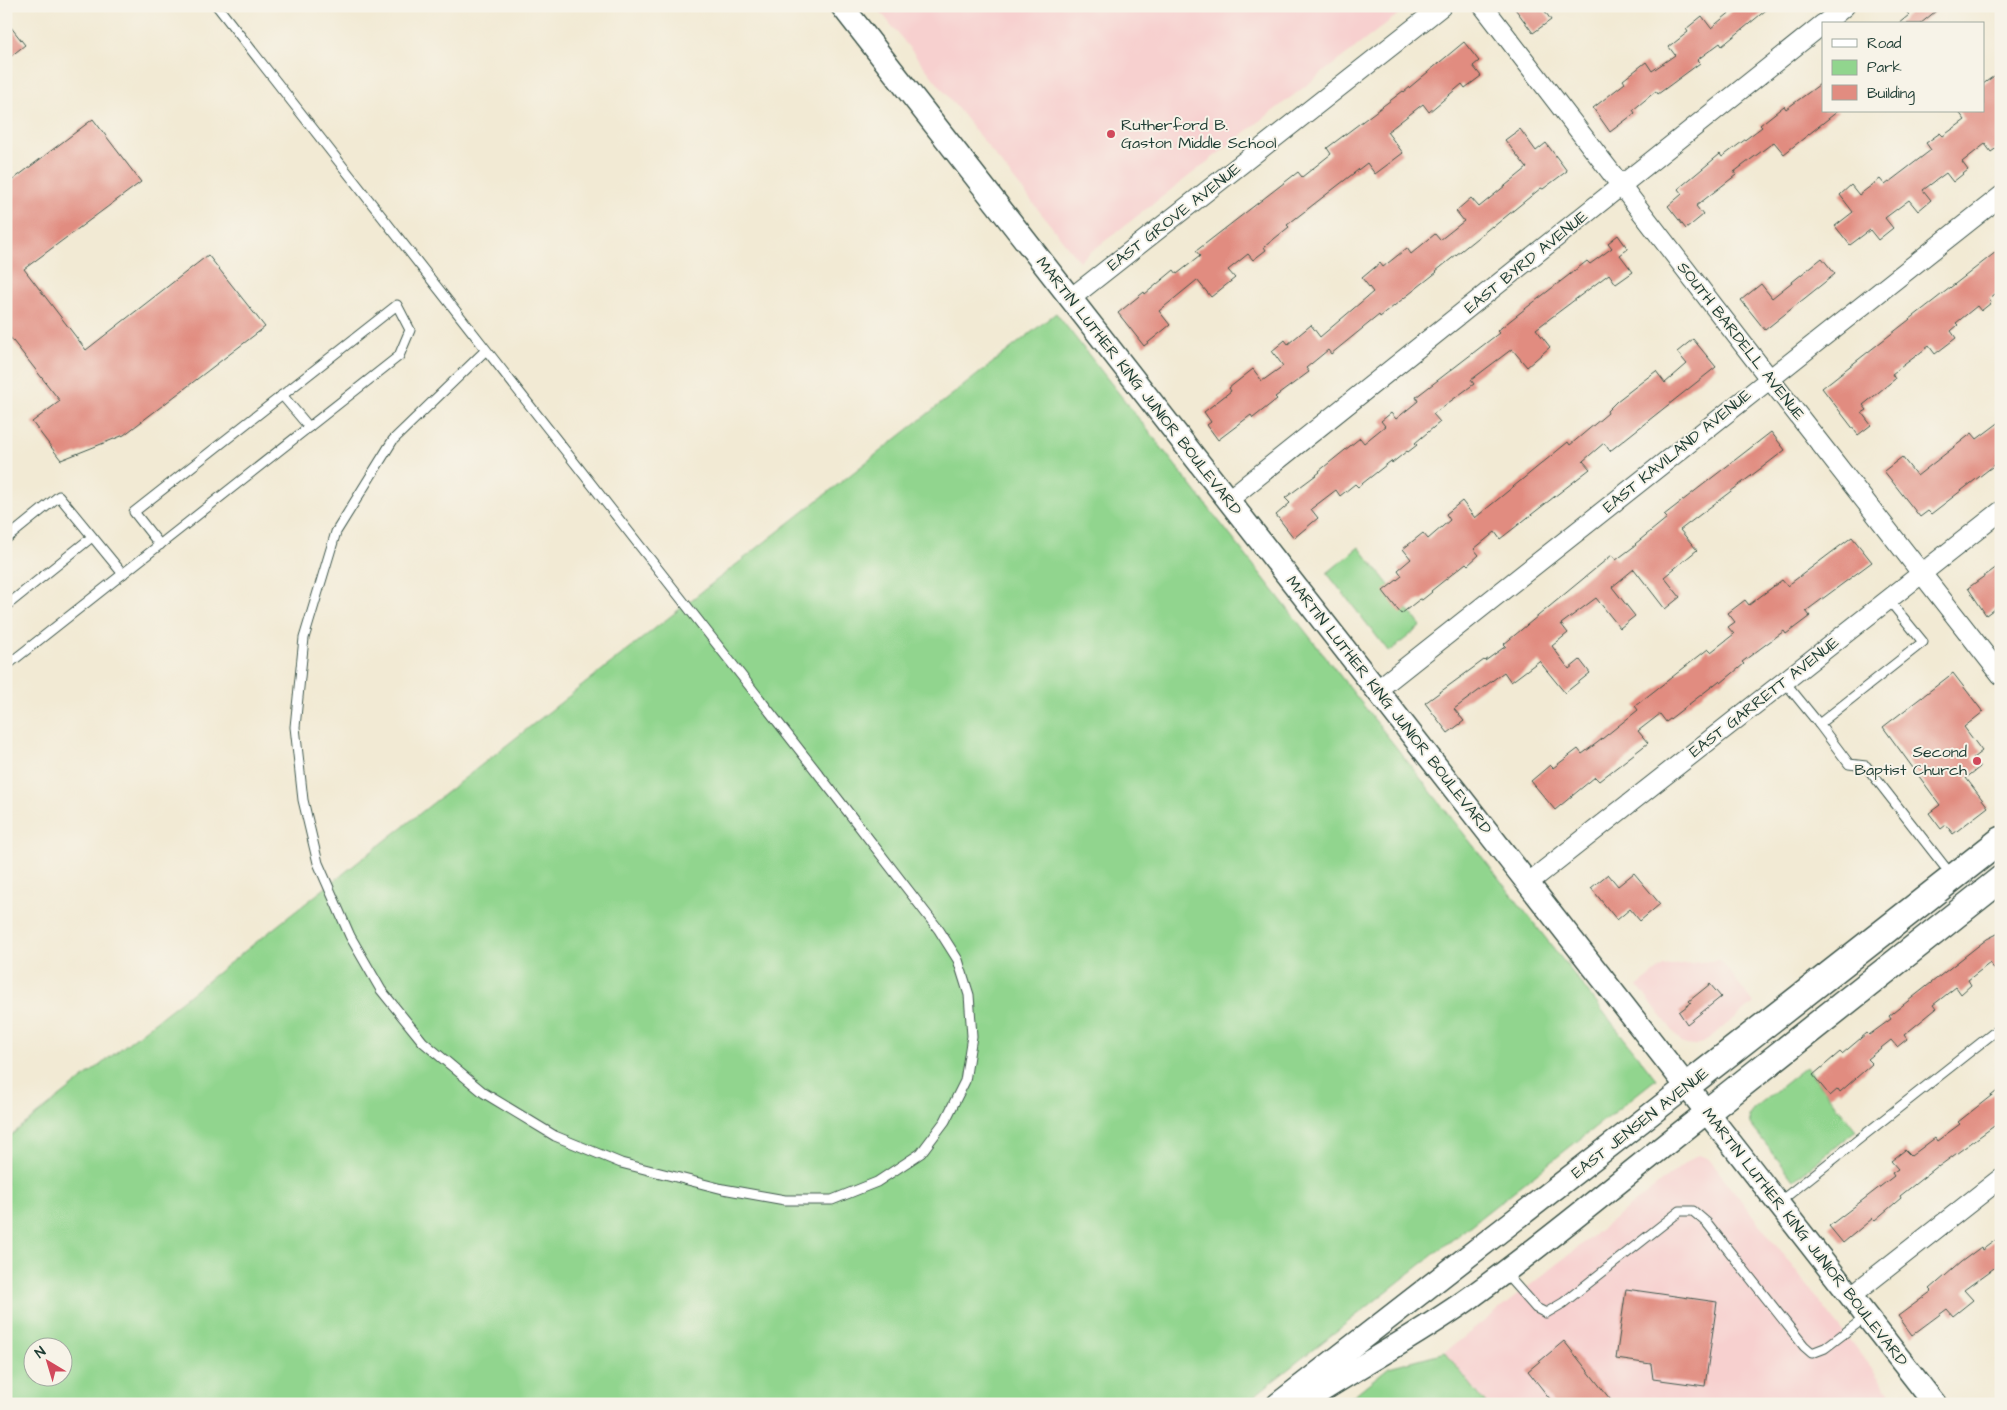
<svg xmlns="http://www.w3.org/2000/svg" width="2007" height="1410" viewBox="0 0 2007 1410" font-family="'Architects Daughter',sans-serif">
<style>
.built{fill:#f7d0cf}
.green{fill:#91d58e;stroke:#588961;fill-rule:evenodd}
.building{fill:#e18c80}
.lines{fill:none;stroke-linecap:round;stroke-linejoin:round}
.service-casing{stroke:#3f574c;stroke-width:11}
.minor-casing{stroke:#3f574c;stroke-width:21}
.tertiary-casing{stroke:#3f574c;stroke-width:25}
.secondary-casing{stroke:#3f574c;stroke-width:29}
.service{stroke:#fff;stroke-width:9}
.minor{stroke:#fff;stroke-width:19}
.tertiary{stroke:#fff;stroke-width:22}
.secondary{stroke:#fff;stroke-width:26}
.poi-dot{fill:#d1495b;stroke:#f7f3e8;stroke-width:2}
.labels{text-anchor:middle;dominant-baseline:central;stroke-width:4;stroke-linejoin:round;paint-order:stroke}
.poi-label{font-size:16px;fill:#1f3d34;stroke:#f7f3e8;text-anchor:start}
.street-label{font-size:16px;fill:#1f3d34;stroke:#f7f3e8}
</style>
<rect width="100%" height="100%" fill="#f7f3e8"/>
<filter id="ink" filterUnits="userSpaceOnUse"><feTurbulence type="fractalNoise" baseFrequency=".02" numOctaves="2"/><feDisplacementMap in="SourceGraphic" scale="10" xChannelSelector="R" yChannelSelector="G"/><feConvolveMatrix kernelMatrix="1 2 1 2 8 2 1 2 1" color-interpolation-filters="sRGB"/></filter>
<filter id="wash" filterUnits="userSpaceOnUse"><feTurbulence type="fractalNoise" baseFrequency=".0096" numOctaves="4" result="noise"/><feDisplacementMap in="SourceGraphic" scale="20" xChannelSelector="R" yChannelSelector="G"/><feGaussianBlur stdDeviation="1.12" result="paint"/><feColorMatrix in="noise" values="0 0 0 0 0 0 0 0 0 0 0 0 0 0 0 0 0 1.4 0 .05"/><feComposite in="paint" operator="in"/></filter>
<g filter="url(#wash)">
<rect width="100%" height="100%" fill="#f2ead4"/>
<g class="built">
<path d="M876,6H1409L1079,261Z"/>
<path d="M1720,960L1754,1003L1703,1043L1692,1046L1683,1044L1638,986L1663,966Z"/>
<path d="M1699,1155L1709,1159L1899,1404H1486L1445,1352L1693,1157Z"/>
</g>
<g class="green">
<path d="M1056,313L1656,1079L1244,1404H10L6,1399V1139ZM32,1348H62V1378H32Z"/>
<path d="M1359,547L1421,626L1389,652L1327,573Z"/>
<path d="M1806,1067L1856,1130L1794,1180L1750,1124L1749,1116L1753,1109Z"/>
<path d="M1445,1352L1486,1404H1343L1389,1367Z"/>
</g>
<g id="blocks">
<g class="building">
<path d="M1513,6H1541L1551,20L1533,33Z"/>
<path d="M1738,6H1771L1722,46L1720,43L1697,60L1700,63L1658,94L1656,91L1633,110L1635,113L1610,132L1593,108L1625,83L1623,80L1646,62L1652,71L1675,55L1669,47L1688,32L1686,29L1702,16L1711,28Z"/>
<path d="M1902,6H1942L1920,24H1898L1909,15Z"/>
<path d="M6,21L25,45L6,60Z"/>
<path d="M1464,42L1479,61L1473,66L1481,76L1465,88L1462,84L1429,112L1423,104L1387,132L1403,153L1375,174L1367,163L1287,225L1289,227L1264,247L1266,250L1253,260L1248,254L1228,270L1235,278L1211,297L1197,280L1159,311L1170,325L1144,346L1118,313L1144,292L1145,294L1174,270L1177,274L1200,256L1196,251L1298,172L1302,177L1331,154L1327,148L1403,91L1404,92Z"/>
<path d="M2001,71V145L1991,152L1985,144L1962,162L1968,170L1953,182L1946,173L1923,190L1931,200L1918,211L1909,200L1885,218L1893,228L1878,240L1870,230L1850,245L1835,226L1853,212L1840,195L1851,185L1859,195L1880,179L1885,185L1931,150L1926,143L1940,133L1943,136L1965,120L1958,111H1983V84Z"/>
<path d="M1823,82V111H1838L1784,154L1774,142L1734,172L1736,175L1696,206L1703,215L1686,229L1668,206L1682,194L1678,189L1720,154L1722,157L1762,127L1760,125L1784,106L1786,109Z"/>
<path d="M93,119L141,182L24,269L86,350L208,255L265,327L124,435L61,460L32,422L60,401L6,332V185Z"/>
<path d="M1520,129L1536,151L1546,143L1567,171L1543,189L1541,188L1493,227L1492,226L1436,271L1437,272L1380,317L1379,315L1331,354L1328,350L1306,368L1309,372L1275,397L1277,399L1253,418L1251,415L1218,440L1207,425L1211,422L1204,412L1231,391L1229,388L1253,369L1262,381L1283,366L1272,351L1285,340L1288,344L1311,325L1320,337L1373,292L1362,278L1380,263L1383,267L1407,248L1411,254L1435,234L1440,240L1464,221L1456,211L1471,198L1479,207L1527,168L1505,140Z"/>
<path d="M1618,235L1628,249L1620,255L1633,272L1616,284L1609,274L1536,329L1550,347L1527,367L1512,349L1471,380L1474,384L1433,414L1440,422L1415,443L1417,445L1408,452L1407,451L1392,463L1391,461L1358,487L1355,484L1340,496L1336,490L1311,509L1318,518L1294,538L1276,515L1290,503L1285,498L1320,472L1319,471L1360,438L1364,443L1385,426L1381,421L1391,413L1396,419L1418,401L1416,397L1499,333L1497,331L1521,312L1587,261L1590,264L1612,248L1608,243Z"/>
<path d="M2001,248V289L1989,299L1991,303L1981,311L1977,306L1956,323L1958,325L1951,331L1956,338L1935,354L1929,346L1892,374L1895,379L1863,405L1867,410L1862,413L1871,425L1858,435L1822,388Z"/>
<path d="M1822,258L1835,274L1765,330L1741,300L1761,284L1772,298Z"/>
<path d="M1693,339L1716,367L1610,451L1604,443L1583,461L1590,469L1500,539L1495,532L1474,549L1479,555L1468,565L1466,563L1431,591L1432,592L1422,600L1420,599L1401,614L1383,591L1402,576L1398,570L1411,559L1403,549L1423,533L1428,539L1450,520L1446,514L1462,501L1475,518L1568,442L1570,445L1608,413L1607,411L1617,401L1656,371L1665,383L1687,364L1677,352Z"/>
<path d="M2001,421V460L1931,514L1928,511L1920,517L1884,471L1902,457L1917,476L1972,433L1977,439Z"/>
<path d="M1771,432L1785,450L1680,530L1697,550L1664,577L1680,597L1665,609L1634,569L1612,587L1635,616L1620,628L1596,598L1561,624L1568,633L1552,646L1569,669L1580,660L1590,673L1565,693L1539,661L1511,682L1504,672L1454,709L1464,721L1448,733L1425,703L1484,660L1485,661L1506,646L1504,644L1612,555L1616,560L1636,545L1635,544L1667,518L1664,515Z"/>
<path d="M1852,537L1872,562L1806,611L1810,616L1786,634L1784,631L1742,662L1744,664L1721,683L1719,681L1666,722L1660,714L1638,731L1648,743L1599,781L1595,777L1555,810L1531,781L1550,765L1553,768L1578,749L1582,754L1597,743L1638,710L1635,706L1708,649L1711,652L1734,634L1728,627L1735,622L1728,613L1745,600L1749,605L1782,580L1787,586Z"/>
<path d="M2001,564V604L1986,615L1968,588Z"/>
<path d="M1953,673L1983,712L1964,727L1982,751L1973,758L1980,767L1966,778L1988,807L1953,834L1946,825L1941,829L1929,813L1940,805L1883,727Z"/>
<path d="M1634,873L1660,904L1640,921L1630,909L1617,920L1591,888L1608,874L1618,886Z"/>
<path d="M2001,932V978L1990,963L1968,980L1971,985L1961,994L1956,987L1933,1005L1936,1009L1904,1035L1907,1039L1897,1047L1891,1040L1867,1059L1872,1064L1840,1092L1838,1089L1830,1096L1813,1075L1840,1052L1842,1054L1867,1033L1869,1035L1891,1019L1889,1016L1987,939Z"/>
<path d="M1710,984L1721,997L1687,1024L1679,1012L1691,1003L1689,1001Z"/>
<path d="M2001,1088V1121L1938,1167V1166L1900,1196L1901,1198L1875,1220L1873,1218L1843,1243L1829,1226L1894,1176L1892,1173L1898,1169L1891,1161L1905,1150L1911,1156L1935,1138L1937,1141L1960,1124L1958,1122Z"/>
<path d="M2001,1236V1263L1964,1290L1973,1300L1953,1316L1947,1309L1912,1335L1898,1316L1932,1291L1930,1289L1961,1262L1981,1247L1982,1250Z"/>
<path d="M1626,1289L1717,1302L1705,1386L1653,1379L1651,1364L1616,1359Z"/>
<path d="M1564,1341L1614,1404H1554L1528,1371Z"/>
</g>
</g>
</g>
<g filter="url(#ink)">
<use href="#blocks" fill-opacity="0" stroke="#3f574c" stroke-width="1"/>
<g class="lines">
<defs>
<g id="service">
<path d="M217,6L838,799L939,930L958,960L969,995L972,1036L965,1081L945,1121L921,1153L877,1182L832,1200H785L723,1189L621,1163L555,1136L484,1093L423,1042L381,990L350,936L318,863L303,800L295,727L304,638L336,532L393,440L486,350"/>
<path d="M282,395L309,427"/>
<path d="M6,539L59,496L123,574"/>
<path d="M6,606L92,537"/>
<path d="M6,666L399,356L410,330L397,305L134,512L160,545"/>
<path d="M1784,681L1819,724L1923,642L1888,599"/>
<path d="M1819,724L1849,764L1866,766L1952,876"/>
<path d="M1778,1203L2001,1027"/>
<path d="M1504,1272L1536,1308L1546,1313L1563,1303L1680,1211H1693L1707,1223L1804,1346L1812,1353L1825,1348L1867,1316"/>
</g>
<g id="minor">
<path d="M1483,6L1769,378L2001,675"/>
<path d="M1824,24L1845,6"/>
<path d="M1071,298L1442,6"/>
<path d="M1228,500L1823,24"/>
<path d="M1377,690L2001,196"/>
<path d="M1528,883L2001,511"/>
<path d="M1851,1296L2001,1178"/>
</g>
<g id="tertiary">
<path d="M842,6L1935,1404"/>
<path d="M1278,1404L1687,1086"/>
<path d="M1301,1404C1357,1367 1417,1336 1471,1297C1552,1239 1628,1173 1707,1112"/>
</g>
<g id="secondary">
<path d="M1687,1086L2001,840"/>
<path d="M1707,1112L2001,879"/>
</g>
</defs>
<use href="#service" class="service-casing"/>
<use href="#minor" class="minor-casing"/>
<use href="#tertiary" class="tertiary-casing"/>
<use href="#secondary" class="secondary-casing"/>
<use href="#service" class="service"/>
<use href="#minor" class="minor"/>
<use href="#tertiary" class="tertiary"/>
<use href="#secondary" class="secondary"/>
</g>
</g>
<g class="poi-dot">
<circle cx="1111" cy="134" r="5"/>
<circle cx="1977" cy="761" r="5"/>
</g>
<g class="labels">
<g class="poi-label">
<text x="1121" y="125">Rutherford B.<tspan x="1121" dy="18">Gaston Middle School</tspan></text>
<text x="1967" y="752" text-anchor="end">Second<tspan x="1967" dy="18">Baptist Church</tspan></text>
</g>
<g class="street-label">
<text transform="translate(1174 217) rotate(-38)">EAST GROVE AVENUE</text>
<text transform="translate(1526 262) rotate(-39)">EAST BYRD AVENUE</text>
<text transform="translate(1741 341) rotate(52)">SOUTH BARDELL AVENUE</text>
<text transform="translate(1139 386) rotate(52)">MARTIN LUTHER KING JUNIOR BOULEVARD</text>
<text transform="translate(1677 451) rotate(-39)">EAST KAVILAND AVENUE</text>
<text transform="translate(1764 697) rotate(-38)">EAST GARRETT AVENUE</text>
<text transform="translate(1389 705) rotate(52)">MARTIN LUTHER KING JUNIOR BOULEVARD</text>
<text transform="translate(1640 1123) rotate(-38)">EAST JENSEN AVENUE</text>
<text transform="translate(1805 1237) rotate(52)">MARTIN LUTHER KING JUNIOR BOULEVARD</text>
</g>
</g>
<rect width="2007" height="1410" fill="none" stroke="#f7f3e8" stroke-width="25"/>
<rect x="1822" y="22" width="162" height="90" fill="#f7f3e8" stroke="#a1aaa0"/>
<rect x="1832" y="39" width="25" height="8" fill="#ffffff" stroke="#a1aaa0"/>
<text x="1867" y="48" font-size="15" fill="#1f3d34">Road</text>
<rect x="1832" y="60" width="25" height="15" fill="#91d58e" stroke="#a1aaa0"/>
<text x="1867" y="72" font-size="15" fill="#1f3d34">Park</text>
<rect x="1832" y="85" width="25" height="15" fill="#e18c80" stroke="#a1aaa0"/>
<text x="1867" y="98" font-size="15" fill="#1f3d34">Building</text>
<g transform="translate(48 1362) rotate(322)"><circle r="24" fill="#f7f3e8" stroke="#a1aaa0"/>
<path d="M0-4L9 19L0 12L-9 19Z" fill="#d1495b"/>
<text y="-8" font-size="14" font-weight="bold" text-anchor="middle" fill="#1f3d34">N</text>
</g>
</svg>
